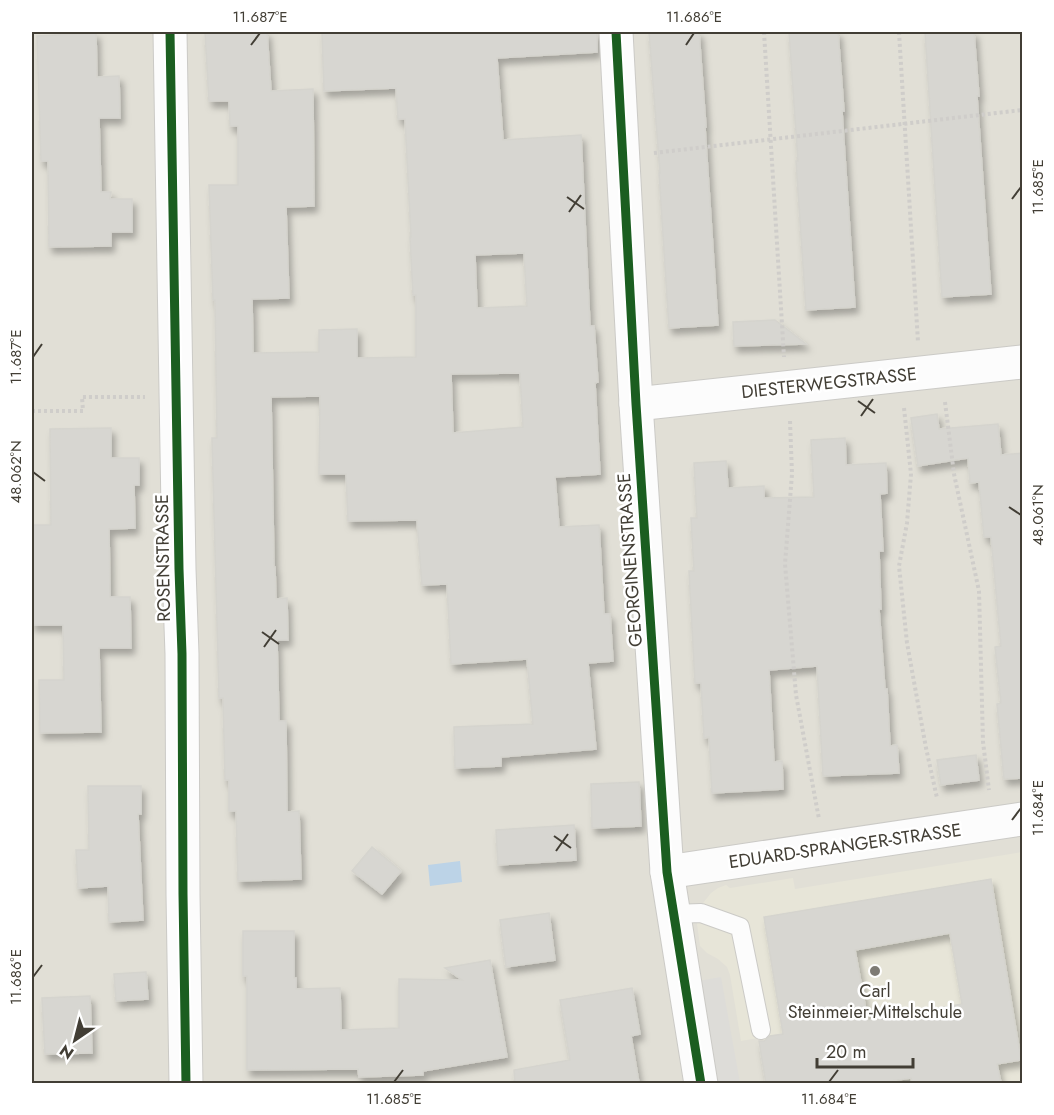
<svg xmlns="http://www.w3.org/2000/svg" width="1054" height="1115" viewBox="0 0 1054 1115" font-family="Jost,sans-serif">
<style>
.residential{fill:#e1dfd6}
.education{fill:#e7e5d8}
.parking{fill:#dddcd8}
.water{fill:#bcd3e7}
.building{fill:#d7d6d1;stroke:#d5d4ce;stroke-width:1.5;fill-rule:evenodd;filter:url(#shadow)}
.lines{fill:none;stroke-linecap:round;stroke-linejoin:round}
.lane-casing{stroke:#cbcac6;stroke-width:20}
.street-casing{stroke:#cbcac6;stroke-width:35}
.path{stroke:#cfcdca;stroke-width:4;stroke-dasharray:3 3;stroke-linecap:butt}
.lane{stroke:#fcfcfc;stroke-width:18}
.street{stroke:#fcfcfc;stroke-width:33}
.cycleway-casing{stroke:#fff;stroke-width:13}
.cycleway{stroke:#1b5e20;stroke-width:9}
.ticks{fill:none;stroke:#423e35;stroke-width:2}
.poi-dot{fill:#7e7b74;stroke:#fff;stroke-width:2}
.labels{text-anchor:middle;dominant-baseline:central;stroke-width:5;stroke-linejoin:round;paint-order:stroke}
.street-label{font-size:18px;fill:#423e35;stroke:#fff}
.poi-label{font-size:18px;fill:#423e35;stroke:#fff}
.neatline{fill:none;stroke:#423e35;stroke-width:2}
.ticks-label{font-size:15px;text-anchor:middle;fill:#423e35}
</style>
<defs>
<filter id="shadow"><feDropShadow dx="3.5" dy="6" stdDeviation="3" flood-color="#0004"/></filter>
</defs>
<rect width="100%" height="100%" fill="#edede8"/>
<rect class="residential" x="32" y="32" width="990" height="1051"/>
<path class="education" d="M1022,852V1083H766L758,1038L741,1041L730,975L727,967L718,959L707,953L700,946L697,924L703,903L711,893L718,888L726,885L730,888L793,878L795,889Z"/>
<path class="parking" d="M721,977L740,1083H716L698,981Z"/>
<path class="water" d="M460,861L462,882L430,886L428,865Z"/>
<g class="building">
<path d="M205,32H267L271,91L313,89L314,206L286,207L289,298L252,299L253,353L319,352V330L357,329V358L416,357V295H413L410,237H411L405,119H398L396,88L324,91L322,32H597V52L497,58L503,140L581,135L590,326H594L598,382L595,383L600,474L555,477L559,527L599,525L604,614H610L613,661L588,663L596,749L501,757V766L455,768L454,727L533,724L527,659L451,664L447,584L422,585L417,520L348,521L346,474H319L320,396L271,397L274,567H275L276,599L287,598L288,640H277L279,721H286L287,812L299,811L301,879L238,881L236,811H229V780H225L223,698H219L212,438H217L215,300H213L209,185H238V126H230L229,101H209ZM524,253L527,306L477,308L475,255ZM520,373L523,427L453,433L451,374Z"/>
<path d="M649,32H699L706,127H705L718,325L669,328L659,173H660Z"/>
<path d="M789,32H838L844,111H842L855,307L806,310L796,161H798Z"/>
<path d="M925,32H974L979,96H977L991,294L942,297Z"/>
<path d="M96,33L97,77L119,76L120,118H99L101,192H111L110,199H132V232H111V246L49,247L48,161H41L37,36Z"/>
<path d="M775,320L806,344L734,346L733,322Z"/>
<path d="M937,414L939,429L998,424L1001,455L1023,453V778L1004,779L997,704L1001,703L995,647L1001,646L991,537H984L979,482L970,483L968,458L918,466L911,418Z"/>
<path d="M111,428V458H139V485H134L135,528L109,529L110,597H130L131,648H99L101,732L40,733L39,680H64L63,625H32V525H51L50,429Z"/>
<path d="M845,438L846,465L886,463L887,493L880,494L883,551H879L881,609H879L885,689H887L890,746L897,745L899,773L823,776L817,666L769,670L774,762L782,761L783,789L712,793L709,737L704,738L701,683H695L689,571H694L691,518H697L694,463L726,461L728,488L764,486V498L814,497L811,440Z"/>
<path d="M976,755L979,780L941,785L937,760Z"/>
<path d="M639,782L641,826L592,828L591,784Z"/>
<path d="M88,786H141V814H138L143,920L109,922L108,886L78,888L76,850H89Z"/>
<path d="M574,825L576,860L498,865L496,830Z"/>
<path d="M372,847L401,871L382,894L352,871Z"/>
<path d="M991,879L1021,1060L997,1064L1001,1083H912L911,1078L877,1083H766L759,1041H764L770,1036L783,1034L764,917ZM950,933L962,1004L868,1021L855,950Z"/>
<path d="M549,913L555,960L506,967L500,920Z"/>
<path d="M243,931H294V978H296V989L340,988L341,1030L399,1028V979L462,980L445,968L490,960L507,1057L423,1071V1075L359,1077L358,1069L247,1070V976H243Z"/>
<path d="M146,972L148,999L116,1001L114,974Z"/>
<path d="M632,988L640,1034L631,1036L639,1083H515L514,1070L570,1060L560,1000Z"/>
<path d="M90,996L92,1053L45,1054L42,998Z"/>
</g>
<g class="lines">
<defs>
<path id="lane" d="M673,914L701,913L740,927L761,1030"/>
<g id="street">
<path d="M170,32L179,569L182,654L183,894L186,1084"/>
<path d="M616,32L636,404L667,872L701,1084"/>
<path d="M636,404L1022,362"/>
<path d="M667,872L1022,819"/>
</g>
</defs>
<use href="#lane" class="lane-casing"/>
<use href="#street" class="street-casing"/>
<g class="path">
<path d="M764,32L784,357"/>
<path d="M899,32L918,342"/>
<path d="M654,153L1022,110"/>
<path d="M945,402L954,474L979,591L983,742L989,790"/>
<path d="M904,408L911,474L907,523L899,566L907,643L926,748L937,798"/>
<path d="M32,411H83L82,397H145"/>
<path d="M790,421L792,474L785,564L796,695L819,819"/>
</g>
<use href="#lane" class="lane"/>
<use href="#street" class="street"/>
<defs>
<g id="cycleway">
<path d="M170,32L179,569L182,654L183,894L186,1084"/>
<path d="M616,32L636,404L667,872L701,1084"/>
</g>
</defs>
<use href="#cycleway" class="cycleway-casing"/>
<use href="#cycleway" class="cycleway"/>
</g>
<path class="ticks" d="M251,45L260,33M686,45L694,33M567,197L584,209M1012,199L1021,187M569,212L581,195M33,357L42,344M858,401L875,413M861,416L873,399M33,472L45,481M1009,507L1021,515M262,632L279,644M264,647L276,630M1012,820L1021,808M554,836L571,848M556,851L568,834M33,977L42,965M394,1082L403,1070M829,1082L838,1070"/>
<circle class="poi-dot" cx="875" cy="971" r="6"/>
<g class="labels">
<g class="street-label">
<text transform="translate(829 383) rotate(-6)">DIESTERWEGSTRASSE</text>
<text transform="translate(163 558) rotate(-91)">ROSENSTRASSE</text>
<text transform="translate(630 560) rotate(-94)">GEORGINENSTRASSE</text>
<text transform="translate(845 846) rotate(-8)">EDUARD-SPRANGER-STRASSE</text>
</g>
<g class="poi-label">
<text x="875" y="991">Carl<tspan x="875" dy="21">Steinmeier-Mittelschule</tspan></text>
</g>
</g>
<rect width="1054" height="1115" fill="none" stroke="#ffffff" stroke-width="66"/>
<g transform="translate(75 1040) rotate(215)" stroke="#ffffff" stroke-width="4.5" paint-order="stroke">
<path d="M0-4.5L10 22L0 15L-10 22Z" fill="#423e35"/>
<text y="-9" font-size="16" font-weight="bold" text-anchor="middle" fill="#423e35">N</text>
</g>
<path d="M817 1058v9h96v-9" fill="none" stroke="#423e35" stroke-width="3"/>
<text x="826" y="1058" font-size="18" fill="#423e35" stroke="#ffffff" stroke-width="4.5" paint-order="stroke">20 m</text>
<rect x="33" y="33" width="988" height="1049" class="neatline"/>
<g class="ticks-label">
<text x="260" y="22">11.687°E</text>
<text x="694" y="22">11.686°E</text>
<text transform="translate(1038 187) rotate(-90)" y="5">11.685°E</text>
<text transform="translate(16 357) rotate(-90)" y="5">11.687°E</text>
<text transform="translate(16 472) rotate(-90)" y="5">48.062°N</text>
<text transform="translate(1038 515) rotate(-90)" y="5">48.061°N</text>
<text transform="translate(1038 808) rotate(-90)" y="5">11.684°E</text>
<text transform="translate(16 977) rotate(-90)" y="5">11.686°E</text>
<text x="394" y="1104">11.685°E</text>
<text x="829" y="1104">11.684°E</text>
</g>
</svg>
